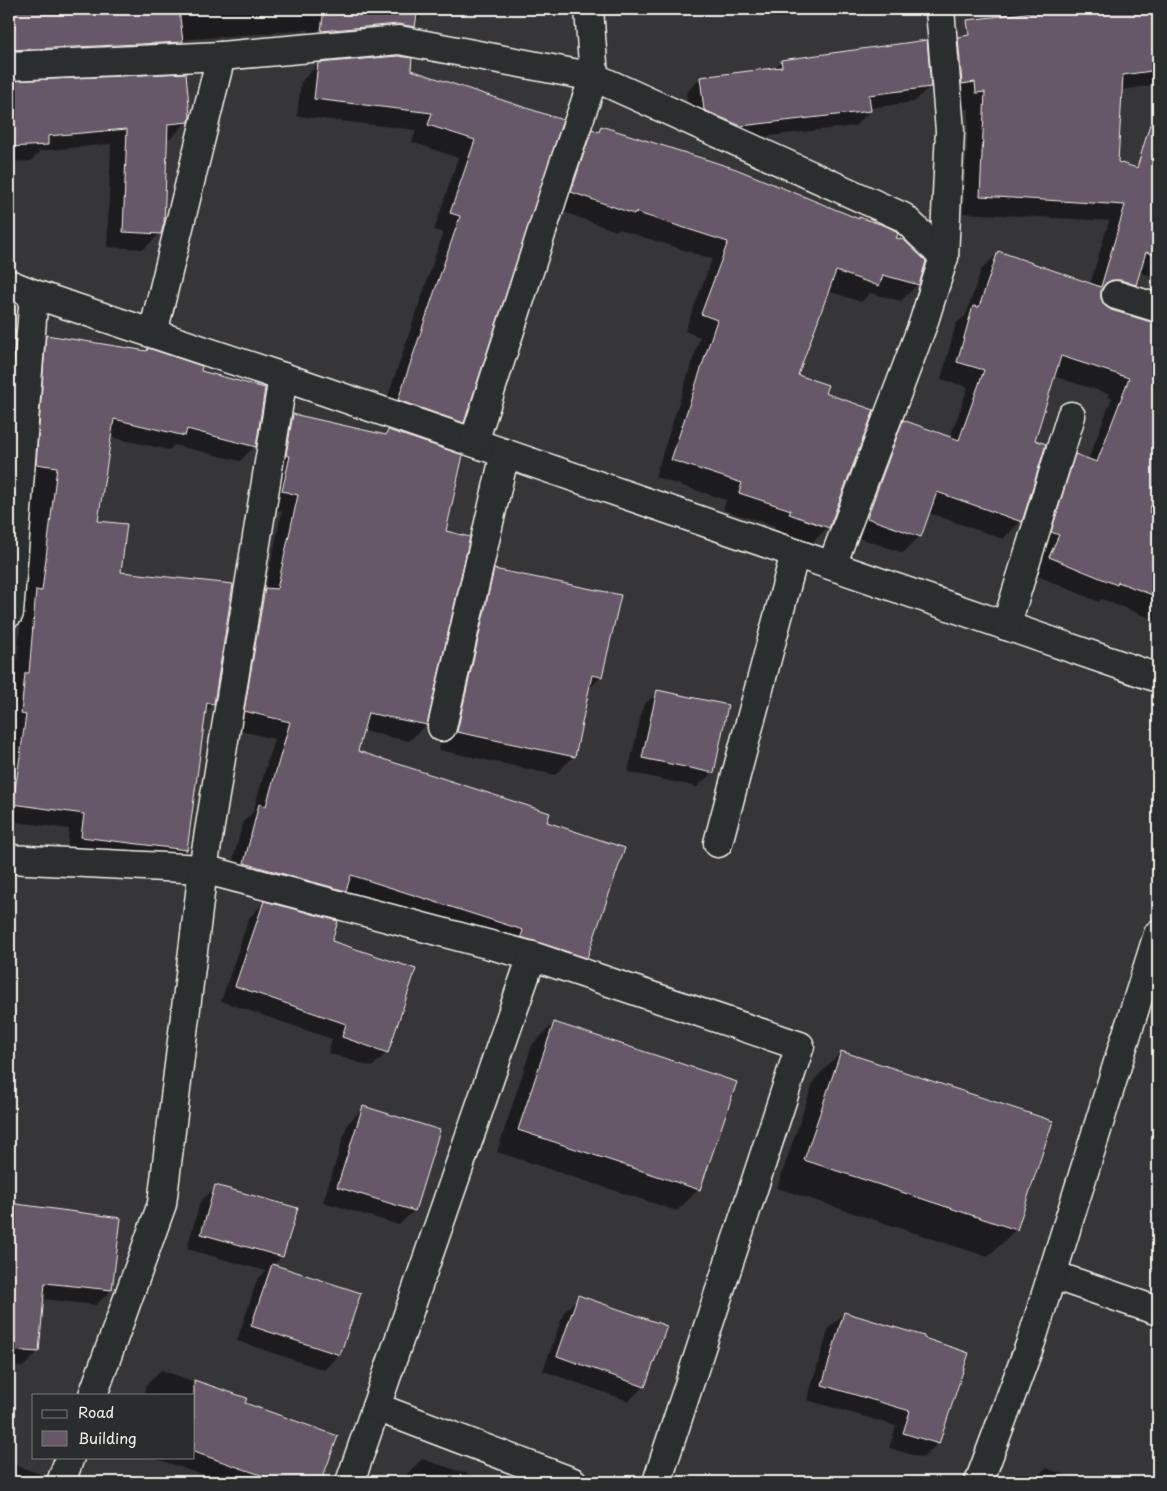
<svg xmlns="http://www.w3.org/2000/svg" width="1167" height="1491" viewBox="0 0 1167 1491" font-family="'Playpen Sans',sans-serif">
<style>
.shadow{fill:#0007}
.building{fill:#665967;stroke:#f4f1e8}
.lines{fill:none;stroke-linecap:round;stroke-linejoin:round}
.minor-casing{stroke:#f4f1e8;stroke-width:31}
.minor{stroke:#2a2d2e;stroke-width:28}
</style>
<rect width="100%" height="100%" fill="#363639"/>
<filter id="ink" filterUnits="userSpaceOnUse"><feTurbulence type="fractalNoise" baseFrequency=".02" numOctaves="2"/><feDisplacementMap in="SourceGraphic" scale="10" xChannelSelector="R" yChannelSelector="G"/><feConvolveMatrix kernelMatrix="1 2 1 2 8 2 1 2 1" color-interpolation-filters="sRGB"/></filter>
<g filter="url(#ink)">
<g class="shadow">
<path d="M9,9H428L415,23L414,27L398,43L306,47L308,30L181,40V42L165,58L9,65Z"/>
<path d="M1001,9H1158V77L1149,86L1121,90L1116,163L1158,175V278L1139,272L1135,284L1118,301L1100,297L1103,306L1110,311L1158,326V621L1101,599L1099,602L1033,574L1059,473L1076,456L1088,460L1112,398L1108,397L1109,394L1053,376L1034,441L1021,521L1003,539L929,513L920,536L903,553L850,535L886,439L904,422L950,438L968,387L941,379L956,324L966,315L981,270L998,253L1090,284L1109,221L963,213L969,109L959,110L941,57L959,40L1004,34Z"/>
<path d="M781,62L929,87L914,102L870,108V111L855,126L725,141L690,125L686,93L701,78L774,69Z"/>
<path d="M318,64L561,120L463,422L445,439L381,417L443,233L434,230L458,158L412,142L416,130L297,116L301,82Z"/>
<path d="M185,75L187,122L171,138L166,139L160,233L144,249L107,247L111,144L40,151L31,161L9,162V83Z"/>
<path d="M602,128L895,239L918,284L901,301L870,293L861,302L828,291L796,376L823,394L828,527L811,544L773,531L775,526L723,510L726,500L655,477L700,337L685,331L712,259L618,229L616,231L555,209L576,148L593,131L597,132Z"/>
<path d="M9,302L16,305L10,382L9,384Z"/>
<path d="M47,336L145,352L148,350L199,372L255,446L240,461L174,445L169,450L110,437L96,522L120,573L213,704L204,713L186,849L171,864L67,851L69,829L9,821V703L10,689L15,685L24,581L32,351Z"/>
<path d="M293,415L384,435L388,431L444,532L426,725L409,741L362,731L356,752L545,822L586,957L569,974L228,879L243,822L253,812L274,739L228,728L248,606L265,589L282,511L266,508L277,432Z"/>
<path d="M495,570L601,677L588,690L574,756L555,775L439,750L476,589Z"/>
<path d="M658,691L713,772L697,787L628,772L643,706Z"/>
<path d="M264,903L331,942L387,1052L372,1067L328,1053L332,1039L221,1001L249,918Z"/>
<path d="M554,1023L699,1189L677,1211L497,1152L532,1045Z"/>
<path d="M841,1052L1016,1229L988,1257L777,1188L814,1080Z"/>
<path d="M363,1108L414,1210L399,1225L323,1202L348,1123Z"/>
<path d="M9,1129H11L9,1147Z"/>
<path d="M216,1187L282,1256L273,1265L339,1354L324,1370L237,1341L257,1280L266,1271L187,1249L200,1202Z"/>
<path d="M9,1204L119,1219L111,1290L96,1305L42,1299L38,1352L23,1367L9,1366Z"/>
<path d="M579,1297L644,1386L629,1401L543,1371L564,1312Z"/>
<path d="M844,1313L938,1443L923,1458L889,1448L896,1426L807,1400L829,1328Z"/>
<path d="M161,1370L245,1399L243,1404L336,1436L320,1482H223L151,1457H194V1395H143L146,1385Z"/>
<path d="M422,1459L493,1482H404L407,1474Z"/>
<path d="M9,1463L43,1475L40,1482H9Z"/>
<path d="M1046,1468L1087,1482H1032Z"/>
</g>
<g class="building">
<path d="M9,9H179L183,42L9,50Z"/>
<path d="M324,9H418L415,27L398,24L321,31Z"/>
<path d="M1060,9H1158V70L1123,75L1118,162L1137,168L1150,124L1158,125V256L1146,252L1136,285L1121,280H1112L1106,283L1101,290V298L1104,305L1111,310L1151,322L1158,323V486L1149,512L1158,516V597L1118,582L1117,585L1049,557L1059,535L1051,532L1075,454L1097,462L1129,378L1061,356L1035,440L1046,444L1022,522L937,492L921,537L867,518L903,420L959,440L984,370L957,362L973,306L979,307L998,251L1101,287L1125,205L980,196L985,92L976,93L975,82L962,84L958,37L969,35L967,20Z"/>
<path d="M927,40L931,87L869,95L871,111L741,126L704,110L700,77L782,67L781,60Z"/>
<path d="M398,56L412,58L411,70L563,120L464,423L398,400L460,216L450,213L475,140L428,125L432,113L314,99L318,63Z"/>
<path d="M186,73L190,116L189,122L168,124L164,223L161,234L123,232L127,129L48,136V145L9,147V81Z"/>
<path d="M601,126L736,169L859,219V217L886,226L894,230L898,234L896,238L904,240L926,261L919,285L883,275L879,286L836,271L798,375L828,385L825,393L874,410L829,528L789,514L791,510L739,493L742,483L671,460L717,320L701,314L728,242L635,212L634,214L571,192L592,129L599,132Z"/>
<path d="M9,328L16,330L11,383H9Z"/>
<path d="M46,335L147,351L148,348L202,366L201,371L265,388L256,447L187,429L185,436L114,419L98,521L127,524L121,572L233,584L214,704L207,703L187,850L81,837L84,814L13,804L26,715L21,714L25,673H29L36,590L42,591L57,467L36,464Z"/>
<path d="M293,414L386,435L388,430L463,455L446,531L470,537L427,725L368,713L358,751L550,813L547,822L625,848L587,958L521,937L523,930L351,875L346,891L244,863L259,804L266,806L290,722L244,711L265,588L277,589L298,495L282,491L290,456L286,455Z"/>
<path d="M494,569L621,595L602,677L592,675L575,757L457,732Z"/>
<path d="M657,690L728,705L714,773L642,758Z"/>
<path d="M264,901L338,921L332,941L416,969L388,1053L342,1037L346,1024L235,986Z"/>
<path d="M554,1022L737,1082L700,1190L518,1130Z"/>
<path d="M841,1051L1053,1121L1017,1230L804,1160Z"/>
<path d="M363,1106L440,1130L415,1211L337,1187Z"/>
<path d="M215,1185L298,1208L283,1257L201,1234Z"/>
<path d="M9,1203L121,1218L112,1290L45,1283L39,1352L9,1350Z"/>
<path d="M272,1264L361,1293L340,1355L251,1326Z"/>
<path d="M578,1295L667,1326L645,1387L557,1356Z"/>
<path d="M844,1312L924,1336V1338L969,1353L939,1444L903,1433L910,1411L822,1385Z"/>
<path d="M194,1380L247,1398L245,1403L338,1436L321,1482H281L194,1452Z"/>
</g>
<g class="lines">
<defs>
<g id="minor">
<path d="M9,66L221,56L399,40L594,77L903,217L944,257"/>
<path d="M9,284L34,294L283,377L1158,678"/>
<path d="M1116,295L1158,308"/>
<path d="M153,333L221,56"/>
<path d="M474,442L561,172L594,77L589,9"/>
<path d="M832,565L923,324L944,257L950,131L940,9"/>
<path d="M9,613L34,294"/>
<path d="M1006,626L1071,416"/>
<path d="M442,727L505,453"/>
<path d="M718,843L795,553"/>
<path d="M9,859L203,869L532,956L350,1482"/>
<path d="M532,956L800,1046L657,1482"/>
<path d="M1053,1275L1158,1311"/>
<path d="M93,1395L162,1204L203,869L283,377"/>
<path d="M376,1407L573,1482"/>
<path d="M61,1482L70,1457"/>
<path d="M979,1482L1031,1342L1158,934"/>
</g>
</defs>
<use href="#minor" class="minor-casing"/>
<use href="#minor" class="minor"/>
</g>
</g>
<rect width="1167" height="1491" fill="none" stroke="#2a2d2e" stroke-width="30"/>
<rect x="15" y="15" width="1137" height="1461" fill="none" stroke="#f4f1e8" stroke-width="2" filter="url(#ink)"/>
<rect x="32" y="1394" width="162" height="65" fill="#2a2d2e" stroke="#7b7b78"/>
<rect x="42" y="1410" width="25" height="8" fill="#2a2d2e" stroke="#7b7b78"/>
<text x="78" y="1418" font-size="15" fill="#f4f1e8">Road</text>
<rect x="42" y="1431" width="25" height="15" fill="#665967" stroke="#7b7b78"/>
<text x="78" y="1444" font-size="15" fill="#f4f1e8">Building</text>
</svg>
